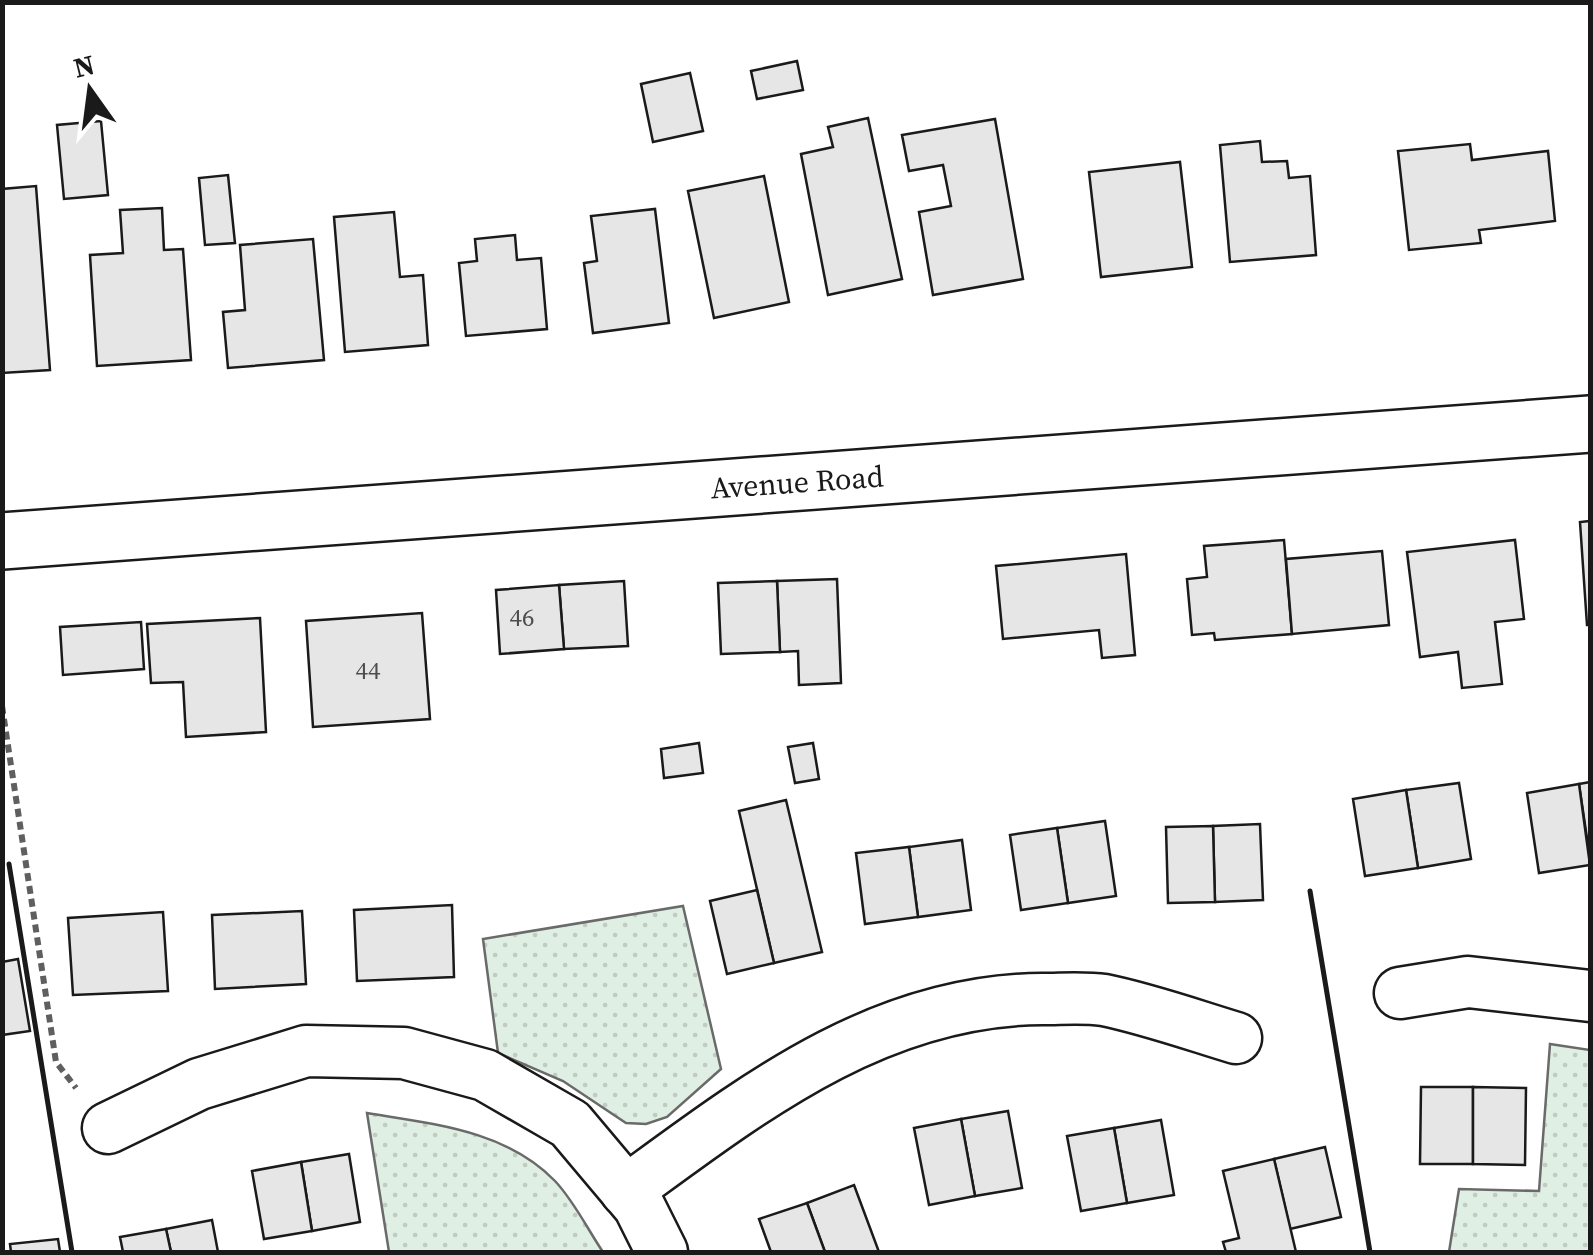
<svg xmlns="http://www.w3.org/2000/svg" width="1593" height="1255" viewBox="0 0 1593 1255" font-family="'Source Serif 4',serif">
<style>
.grass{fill:url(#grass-dots);stroke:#6a6a6a;stroke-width:2.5}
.building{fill:#e6e6e6;stroke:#1a1a1a;stroke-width:2.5}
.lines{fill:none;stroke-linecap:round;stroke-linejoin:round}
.street-casing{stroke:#1a1a1a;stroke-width:55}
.secondary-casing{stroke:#1a1a1a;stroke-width:60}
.path{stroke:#5f5f5f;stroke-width:6;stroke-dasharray:8 5;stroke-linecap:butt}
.street{stroke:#fff;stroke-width:50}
.secondary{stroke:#fff;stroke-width:55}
.wall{stroke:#1a1a1a;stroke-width:5}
.labels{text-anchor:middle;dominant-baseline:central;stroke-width:8;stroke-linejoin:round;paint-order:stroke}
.number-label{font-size:25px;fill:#4d4d4d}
.street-label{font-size:30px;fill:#1a1a1a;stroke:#fff}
</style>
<defs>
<pattern id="grass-dots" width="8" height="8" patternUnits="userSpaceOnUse" patternTransform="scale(2.5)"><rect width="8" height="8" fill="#e0efe3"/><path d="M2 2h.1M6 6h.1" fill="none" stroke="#c0ccc2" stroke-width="1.8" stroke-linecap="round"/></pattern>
</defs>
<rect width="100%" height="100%" fill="#fff"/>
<g class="grass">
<path d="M683,906L721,1069L667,1117L646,1124L626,1123L563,1081L498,1053L483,939Z"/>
<path d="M1550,1044L1590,1050V1252H1449L1459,1189L1539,1191Z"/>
<path d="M367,1113C432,1124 506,1130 555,1181C574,1201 588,1230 603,1252H389Z"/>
</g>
<g class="building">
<path d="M797,61L803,90L757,99L751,71Z"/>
<path d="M690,73L703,131L653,142L641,84Z"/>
<path d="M868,118L902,279L828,295L801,154L833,147L828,127Z"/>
<path d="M995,119L1023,279L933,295L919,212L951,206L943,165L909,171L902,135Z"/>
<path d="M101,121L108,195L64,199L57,125Z"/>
<path d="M1260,141L1262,162L1287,161L1289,178L1310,176L1316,255L1230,262L1220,145Z"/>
<path d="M1470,144L1472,160L1548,151L1555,221L1479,230L1481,243L1409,250L1398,151Z"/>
<path d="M1180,162L1192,267L1101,277L1089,172Z"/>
<path d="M228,175L235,243L205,245L199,178Z"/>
<path d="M764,176L789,302L714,318L688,191Z"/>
<path d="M36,186L50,370L2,373V189Z"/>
<path d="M162,208L164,250L183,249L191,360L97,366L90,255L123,253L120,210Z"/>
<path d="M655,209L669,323L593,333L584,263L597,261L591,216Z"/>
<path d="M394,212L400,277L423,275L428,345L345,352L334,217Z"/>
<path d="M515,235L517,260L541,258L547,329L466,336L459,263L477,261L475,239Z"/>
<path d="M313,239L324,360L228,368L223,312L245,310L240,245Z"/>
<path d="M1590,521V625H1587L1580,522Z"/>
<path d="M1284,540L1292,634L1215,640L1214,633L1192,635L1187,579L1207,577L1204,546Z"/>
<path d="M1515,540L1524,619L1495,622L1502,684L1462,688L1458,652L1420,657L1407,552Z"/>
<path d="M1382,551L1389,625L1292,634L1286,559Z"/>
<path d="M1126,554L1135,655L1102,658L1099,630L1003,639L996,566Z"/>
<path d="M837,579L841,683L799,685L798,651L780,652L777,581Z"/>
<path d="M624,581L628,646L564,649L559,585Z"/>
<path d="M777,581L780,652L721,654L718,583Z"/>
<path d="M559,585L564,649L500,654L496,590Z"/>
<path d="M422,613L430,719L313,727L306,621Z"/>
<path d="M260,618L266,732L186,737L183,682L151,683L147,624Z"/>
<path d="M141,622L144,669L63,675L60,627Z"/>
<path d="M699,743L703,773L664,778L661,749Z"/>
<path d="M813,743L819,779L795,783L788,747Z"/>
<path d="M1590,782V859L1579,784Z"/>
<path d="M1459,783L1471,859L1418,868L1406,790Z"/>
<path d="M1579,784L1590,865L1539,873L1527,793Z"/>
<path d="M1406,790L1418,868L1365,876L1353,799Z"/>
<path d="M786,800L822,952L774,963L739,811Z"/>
<path d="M1105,821L1116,896L1068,903L1057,828Z"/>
<path d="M1260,824L1263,900L1215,902L1213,826Z"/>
<path d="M1213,826L1215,902L1168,903L1166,827Z"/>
<path d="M1057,828L1068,903L1021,910L1010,835Z"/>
<path d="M962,840L971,910L918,917L909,847Z"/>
<path d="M909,847L918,917L865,924L856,853Z"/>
<path d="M757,890L774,963L727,974L710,901Z"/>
<path d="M452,905L454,977L357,981L354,910Z"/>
<path d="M302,911L306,984L215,989L212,915Z"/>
<path d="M163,912L168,991L73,995L68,918Z"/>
<path d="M18,959L30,1031L2,1035V962Z"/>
<path d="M1421,1087H1473V1164H1420Z"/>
<path d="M1473,1087L1526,1088L1525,1165L1473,1164Z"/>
<path d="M1008,1111L1022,1188L975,1196L961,1119Z"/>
<path d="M961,1119L975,1196L929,1205L914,1128Z"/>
<path d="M1161,1120L1174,1195L1127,1203L1114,1128Z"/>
<path d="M1114,1128L1127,1203L1081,1211L1067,1136Z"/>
<path d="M1325,1147L1341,1217L1290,1229L1274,1159Z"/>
<path d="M349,1154L360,1222L312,1231L301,1162Z"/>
<path d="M1274,1159L1296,1252H1226L1223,1242L1239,1238L1223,1171Z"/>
<path d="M301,1162L312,1231L264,1239L252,1171Z"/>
<path d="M854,1185L879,1252H825L807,1203Z"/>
<path d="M807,1203L825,1252H771L759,1219Z"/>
<path d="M212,1220L218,1252H171L166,1229Z"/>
<path d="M166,1229L171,1252H123L120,1237Z"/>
<path d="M58,1239L60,1252H11L10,1244Z"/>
</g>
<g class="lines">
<defs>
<g id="street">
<path d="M1400,993L1468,982L1590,996"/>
<path d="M108,1128L199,1084L306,1051L404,1053L485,1075L570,1124L639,1206L662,1252"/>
<path d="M626,1191C752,1099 878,1000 1042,999C1062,999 1084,997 1104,1000C1148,1009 1193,1025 1236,1038"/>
</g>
<path id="secondary" d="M2,541L1590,424"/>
</defs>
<use href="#street" class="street-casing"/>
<use href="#secondary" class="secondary-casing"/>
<path class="path" d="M2,706L56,1062L76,1088"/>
<use href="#street" class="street"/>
<use href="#secondary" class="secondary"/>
<g class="wall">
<path d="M9,864L72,1252"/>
<path d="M1310,891L1370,1252"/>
</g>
</g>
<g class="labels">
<g class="number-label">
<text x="522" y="617">46</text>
<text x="368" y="670">44</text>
</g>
<g class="street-label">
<text transform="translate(797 482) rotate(-4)">Avenue Road</text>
</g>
</g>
<rect width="1593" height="1255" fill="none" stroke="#1a1a1a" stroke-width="10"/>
<g transform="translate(90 90) rotate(346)" stroke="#ffffff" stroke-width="8" paint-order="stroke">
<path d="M0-8L18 38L0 25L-18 38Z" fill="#1a1a1a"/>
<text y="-15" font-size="28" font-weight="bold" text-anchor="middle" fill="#1a1a1a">N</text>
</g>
</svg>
